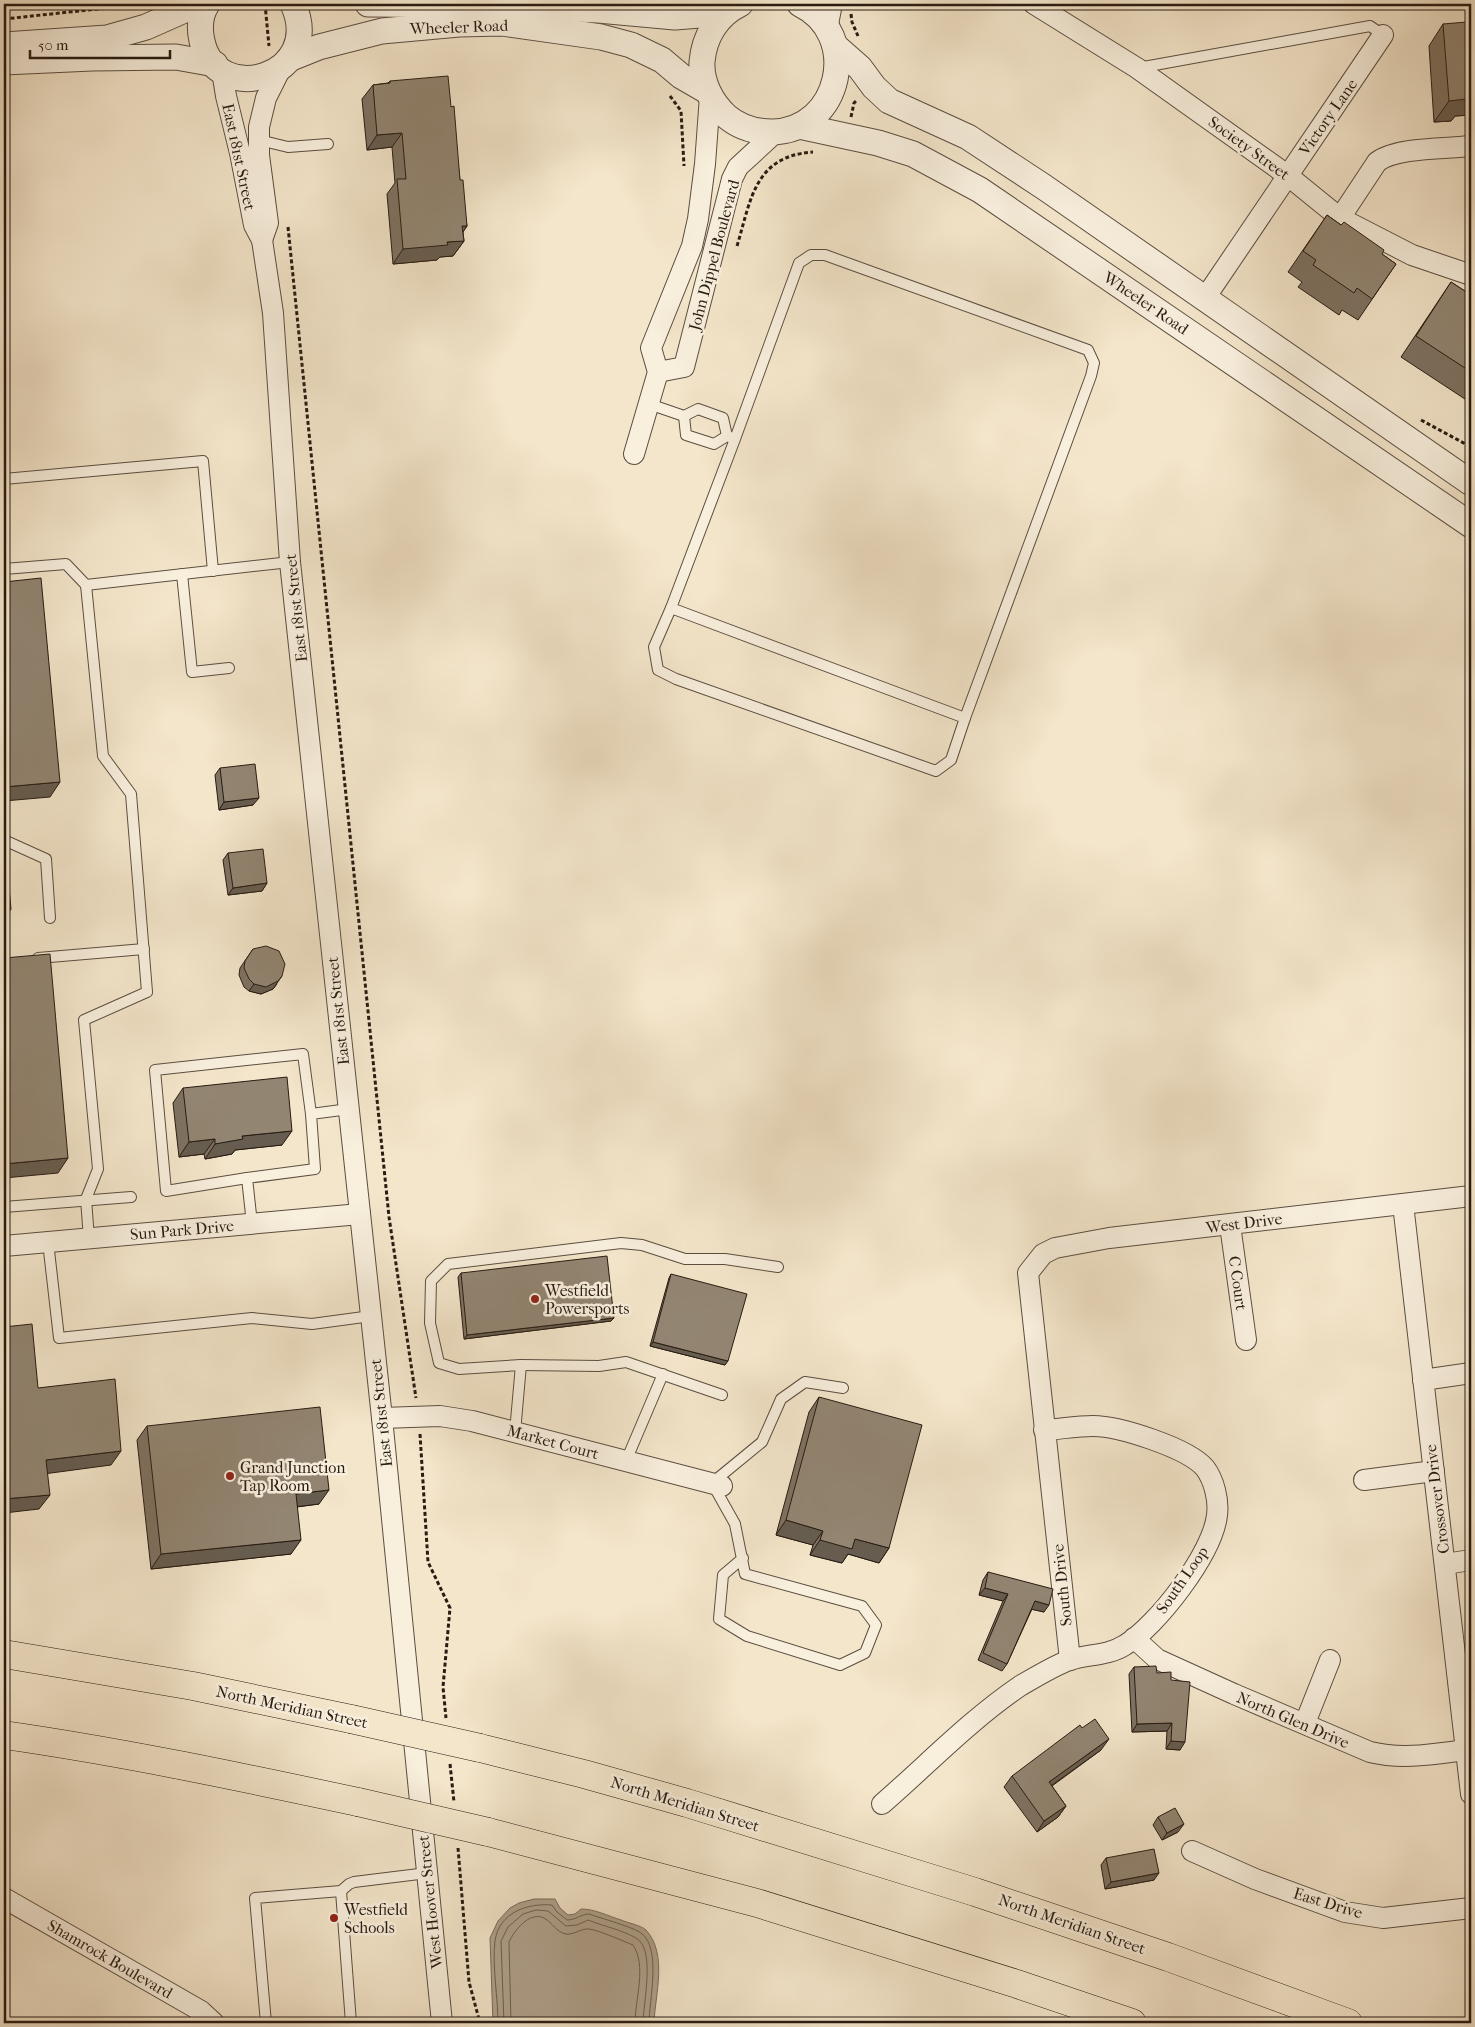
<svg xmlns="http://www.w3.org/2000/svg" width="1475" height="2027" viewBox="0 0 1475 2027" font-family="'IM FELL French Canon',serif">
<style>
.water{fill:#afa18c;stroke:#796b5b}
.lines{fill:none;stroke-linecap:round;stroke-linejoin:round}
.shore{stroke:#6c5e4f;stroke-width:1}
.service-casing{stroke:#5b4e40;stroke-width:12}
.minor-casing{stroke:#5b4e40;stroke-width:22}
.tertiary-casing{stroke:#5b4e40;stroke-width:27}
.motorway-casing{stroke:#281b12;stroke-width:29}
.path{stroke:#281b12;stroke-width:3;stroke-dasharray:4 2.5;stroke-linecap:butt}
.service{stroke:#f8efdd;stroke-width:10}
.minor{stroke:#f8efdd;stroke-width:20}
.tertiary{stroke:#f8efdd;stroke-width:25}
.motorway{stroke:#f4e6cb;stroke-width:28}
.motorway-bridge-casing{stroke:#281b12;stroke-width:29;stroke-linecap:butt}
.motorway-bridge{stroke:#f4e6cb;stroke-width:28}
.wall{fill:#7e7262;stroke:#281b12}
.shaded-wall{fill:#665d50;stroke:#281b12}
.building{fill:#928572;stroke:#281b12}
.poi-dot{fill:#8f2418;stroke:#f8efdd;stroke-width:2}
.labels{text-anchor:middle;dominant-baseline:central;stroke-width:5;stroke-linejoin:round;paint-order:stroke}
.street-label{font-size:16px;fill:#281b12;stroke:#f8efdd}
.poi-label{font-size:16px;fill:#281b12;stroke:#f8efdd;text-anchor:start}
</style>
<rect width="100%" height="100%" fill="#f4e6cb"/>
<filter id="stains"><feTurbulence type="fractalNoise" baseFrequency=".004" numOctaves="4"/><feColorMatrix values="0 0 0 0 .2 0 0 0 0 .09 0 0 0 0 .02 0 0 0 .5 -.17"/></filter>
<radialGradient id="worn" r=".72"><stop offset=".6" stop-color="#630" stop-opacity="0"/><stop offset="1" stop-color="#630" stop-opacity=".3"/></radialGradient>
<path class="water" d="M534,1899H555L560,1908L568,1915L575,1914L581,1909C595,1909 608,1916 621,1920C628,1923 640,1925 646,1930C668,1954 655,1995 654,2023H493L490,1938L498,1921L510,1908L519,1903Z"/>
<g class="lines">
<g class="shore">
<path d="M498,2023C498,1998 492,1965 495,1941C499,1912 528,1903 552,1905L557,1912L567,1920C576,1920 581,1914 589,1914C600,1918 633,1927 641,1933C662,1948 649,2001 649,2023"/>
<path d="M504,2023L501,1941L508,1927L523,1914L536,1910L548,1911L566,1926L577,1925L588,1920C603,1926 622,1930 636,1938C656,1949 643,2004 643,2023"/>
<path d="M511,2023L509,1942C514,1931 529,1911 544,1918C553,1923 556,1932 566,1934C574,1935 582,1928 589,1929C598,1930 623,1941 633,1945C647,1966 635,1999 635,2023"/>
</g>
<defs>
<g id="service">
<path d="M1138,68L1370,26L1383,35"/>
<path d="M259,140L288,147L328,144"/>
<path d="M649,404L684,416L698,409L723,418L727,436"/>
<path d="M684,416L686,435L714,444L727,436L735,439L799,263L811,255H825L1088,350L1094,363L1091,376L965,718L671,608L735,439"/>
<path d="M4,479L203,461L213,571"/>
<path d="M4,569L66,564L86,585"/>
<path d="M182,574L192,672L229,668"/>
<path d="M671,608L654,647L658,670L676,679L936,771L951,760L965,718"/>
<path d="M4,840L46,859L50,918"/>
<path d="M38,958L144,949"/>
<path d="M247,1178L166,1191L155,1070L303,1054L311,1114"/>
<path d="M4,1207L131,1197"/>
<path d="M252,1224L247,1178L315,1169L311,1114L349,1109"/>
<path d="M89,1239L86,1199L98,1169L84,1020L147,992L131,794L103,756L86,585L290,562"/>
<path d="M48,1242L59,1338L252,1318L312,1324L371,1316"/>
<path d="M521,1365L599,1366L626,1362L722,1395"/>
<path d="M515,1432L521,1365L459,1369L439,1363L430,1323L431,1281L448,1264L621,1243L642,1245L685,1259H725L778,1267"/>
<path d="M626,1461L663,1374"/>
<path d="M743,1558L723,1575L719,1619L747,1636L840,1665L865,1653L876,1625L862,1606L745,1574L735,1524L712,1483L762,1442L781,1399L805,1382L843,1388"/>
<path d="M341,1891L349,1884L354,1882L427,1873"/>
<path d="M266,2023L255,1898L341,1891L351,2023"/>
</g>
<g id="minor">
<path d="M1034,4L1137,68L1287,175L1340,218L1412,255L1471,275"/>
<path d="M827,29L832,4"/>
<path d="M222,71L226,96L240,153L254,225L262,240L273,313L290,562L382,1418L442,2023"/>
<path d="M1340,218L1377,162C1396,147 1446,149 1471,146"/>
<path d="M262,240L268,223L259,155V127L266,98L281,68"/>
<path d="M1205,298L1383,35"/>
<path d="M658,372L684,367L732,179L738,167L776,132"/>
<path d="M634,454L658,372L651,348L692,246L698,219L705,164L710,96"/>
<path d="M1403,1204L1471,1794"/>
<path d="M1230,1225L1246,1340"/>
<path d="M4,1246L360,1214"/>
<path d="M1423,1380L1471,1373"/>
<path d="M382,1418L440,1416L472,1421L722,1486"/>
<path d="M1364,1480L1434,1471"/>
<path d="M1445,1564L1471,1560"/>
<path d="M1134,1638L1157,1659L1234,1694L1370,1752C1403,1760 1434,1754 1466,1750"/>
<path d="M1070,1660L1028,1273L1043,1254L1055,1248L1109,1238L1471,1196"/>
<path d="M1305,1723L1330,1660"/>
<path d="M882,1804C927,1765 970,1720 1020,1686C1032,1679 1057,1664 1070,1660C1088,1654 1108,1656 1125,1645C1157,1626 1213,1553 1217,1515C1219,1500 1214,1480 1205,1468C1188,1448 1119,1426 1093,1426C1077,1426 1060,1429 1044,1430"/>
<path d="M1192,1851L1255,1879L1345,1912L1383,1918L1471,1908"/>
<path d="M4,1898L201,2011L214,2023"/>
</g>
<g id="tertiary">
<path d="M207,4C200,15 199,28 202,41C216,109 326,77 293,4"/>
<path d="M368,4L490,5L598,10L675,17L725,13"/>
<path d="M740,4C717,15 704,37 702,62C701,82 711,102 726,116C739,127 755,132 772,132C841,131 862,34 800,4"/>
<path d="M4,45L107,38L146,27L198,4"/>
<path d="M835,46L860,68L874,87L889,101L968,137L1044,187L1471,483"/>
<path d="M289,59L319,47L382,31L459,24L502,23L601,37L631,45L662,60L681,76L707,91"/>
<path d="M4,62L92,58L176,57L215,64"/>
<path d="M799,126L878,143L913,154L980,190L1471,525"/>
</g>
<g id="motorway">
<path d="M4,1654L193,1686L351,1719"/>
<path d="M4,1735C123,1752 241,1777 358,1802"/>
<path d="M480,1748L584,1774L687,1803L975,1892L1168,1957L1348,2023"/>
<path d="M488,1832L757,1903L1017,1984L1132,2023"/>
</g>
</defs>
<use href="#service" class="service-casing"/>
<use href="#minor" class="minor-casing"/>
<use href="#tertiary" class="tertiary-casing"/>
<use href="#motorway" class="motorway-casing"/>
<g class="path">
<path d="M265,4L269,46"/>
<path d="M851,14L852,22L858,36"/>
<path d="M4,19L107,8L121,4"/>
<path d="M670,96L681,111L684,166"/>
<path d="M851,117L854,103L857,100"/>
<path d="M288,227L389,1217L416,1398"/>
<path d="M737,246C751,200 754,156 813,152"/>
<path d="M1421,420L1471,447"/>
<path d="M420,1434L428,1562L450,1608L443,1687L446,1718"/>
<path d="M450,1764L454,1802"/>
<path d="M458,1848L469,1982L480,2023"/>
</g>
<use href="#service" class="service"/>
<use href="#minor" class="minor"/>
<use href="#tertiary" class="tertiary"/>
<use href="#motorway" class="motorway"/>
<defs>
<g id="motorway-bridge">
<path d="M351,1719L480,1748"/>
<path d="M358,1802L488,1832"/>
</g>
</defs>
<use href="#motorway-bridge" class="motorway-bridge-casing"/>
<use href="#motorway-bridge" class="motorway-bridge"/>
</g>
<g class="wall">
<path d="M1443,24L1468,31L1471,30V115L1455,116L1451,121L1434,122L1429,46Z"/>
<path d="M390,81L451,107L460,180L467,226L463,232L464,241L453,256L440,257L437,260L393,264L387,194L395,183L392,147L367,150L362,99L373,85L388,83Z"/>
<path d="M1327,215L1396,264L1358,320L1342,310L1339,315L1298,287L1302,282L1288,272Z"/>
<path d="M1451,282L1471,295V403L1401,357Z"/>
<path d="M220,768L253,805L219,810L215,775Z"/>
<path d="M228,853L267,883L262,891L228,895L223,860Z"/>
<path d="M253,949L277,984L273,989L261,994L249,991L244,987L239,975L240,968Z"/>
<path d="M183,1088L282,1145L235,1150L232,1154L205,1159L204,1154L179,1157L173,1103Z"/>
<path d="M461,1273L611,1321L464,1339L458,1277Z"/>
<path d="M671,1274L725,1365L650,1346L669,1278Z"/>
<path d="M819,1397L889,1548L879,1563L848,1554L842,1563L810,1555L813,1545L776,1535L809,1412Z"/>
<path d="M147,1426L319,1504L297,1507L291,1554L151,1569L137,1440Z"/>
<path d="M988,1572L1044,1612L1032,1609L1007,1664L1002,1671L978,1660L1003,1601L979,1595L983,1580Z"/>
<path d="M1134,1667L1157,1673L1171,1680L1180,1750L1166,1749L1167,1731L1132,1732L1129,1674Z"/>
<path d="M1101,1750L1052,1786L1066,1806L1058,1817L1037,1832L1004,1787L1012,1776Z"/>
<path d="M1158,1817L1178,1832L1162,1840L1153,1825Z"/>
<path d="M1106,1858L1154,1880L1105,1889L1101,1865Z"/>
</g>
<g class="shaded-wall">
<path d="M1466,95H1471V115L1455,116L1451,121L1434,122L1449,101Z"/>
<path d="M402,133L392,147L367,150L377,135Z"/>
<path d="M462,226H467L457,240Z"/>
<path d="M464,241L453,256L440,257L437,260L393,264L403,249L447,242Z"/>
<path d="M60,782L50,797L4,801V787Z"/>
<path d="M259,798L253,805L219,810L224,802Z"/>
<path d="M267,883L262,891L228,895L233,888Z"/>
<path d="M11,909L4,920V910Z"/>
<path d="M282,976L273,989L261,994L249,991L254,984Z"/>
<path d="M292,1131L282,1145L235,1150L232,1154L205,1159L215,1144L242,1136Z"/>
<path d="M215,1139L204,1154L179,1157L189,1142Z"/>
<path d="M68,1158L58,1173L4,1178V1164Z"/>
<path d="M614,1318L611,1321L464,1339L467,1335Z"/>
<path d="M653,1342L728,1361L725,1365L650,1346Z"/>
<path d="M121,1451L111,1465L36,1475L46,1460Z"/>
<path d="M329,1490L319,1504L286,1508L296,1494Z"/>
<path d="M50,1495L39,1509L4,1513V1499Z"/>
<path d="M786,1520L823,1531L813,1545L776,1535Z"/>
<path d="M855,1539L889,1548L879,1563L848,1554L842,1563L810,1555L820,1540Z"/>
<path d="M301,1540L291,1554L151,1569L161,1554Z"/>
<path d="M985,1588L1008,1594L1003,1601L979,1595Z"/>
<path d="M1035,1601L1049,1605L1044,1612L1030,1609Z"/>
<path d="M1172,1723L1167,1731L1132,1732L1137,1724Z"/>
<path d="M1109,1739L1101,1750L1041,1793L1049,1782Z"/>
<path d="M1171,1741L1185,1742L1180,1750L1166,1749Z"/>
<path d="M1066,1806L1058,1817L1037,1832L1044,1821Z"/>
<path d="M1184,1824L1178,1832L1162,1840L1167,1833Z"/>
<path d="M1159,1873L1154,1880L1105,1889L1111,1882Z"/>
</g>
<g class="building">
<path d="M1467,22L1468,31L1471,30V95H1466V99L1449,101L1443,24Z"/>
<path d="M448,76L451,107L454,106L460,180H463L467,226H462L464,241L447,242L448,245L403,249L397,179H406L402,133L377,135L373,85L390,83V81Z"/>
<path d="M1327,215L1341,225L1344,222L1384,250L1382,254L1396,264L1372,299L1357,288L1354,293L1313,265L1316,260L1303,251Z"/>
<path d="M1451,282L1471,295V372L1416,336Z"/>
<path d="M41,578L60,782L4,787V582Z"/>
<path d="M255,764L259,798L224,802L220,768Z"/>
<path d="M4,833L11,909L4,910Z"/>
<path d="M263,849L267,883L233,888L228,853Z"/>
<path d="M266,946L279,951L285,964L282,976L278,981L266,987L254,984L249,979L244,968L245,961L253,949Z"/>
<path d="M50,954L68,1158L4,1164V958Z"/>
<path d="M287,1077L292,1131L242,1136L243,1139L215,1144V1139L189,1142L183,1088Z"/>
<path d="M607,1256L614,1318L467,1335L461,1273Z"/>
<path d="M671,1274L747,1294L728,1361L653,1342Z"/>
<path d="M32,1324L38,1388L115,1379L121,1451L46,1460L50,1495L4,1499V1327Z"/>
<path d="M819,1397L922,1425L889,1548L855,1539L852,1549L820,1540L823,1531L786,1520Z"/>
<path d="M320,1407L329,1490L296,1494L301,1540L161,1554L147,1426Z"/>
<path d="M988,1572L1053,1589L1049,1605L1035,1601L1007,1664L983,1653L1008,1594L985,1588Z"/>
<path d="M1156,1666L1157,1673L1171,1672V1680L1190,1682L1185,1742L1171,1741L1172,1723L1137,1724L1134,1667Z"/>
<path d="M1095,1719L1109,1739L1049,1782L1066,1806L1044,1821L1012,1776L1080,1725L1082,1728Z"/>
<path d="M1175,1808L1184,1824L1167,1833L1158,1817Z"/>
<path d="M1154,1849L1159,1873L1111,1882L1106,1858Z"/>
</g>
<g class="poi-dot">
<circle cx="535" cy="1299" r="5"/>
<circle cx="230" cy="1476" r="5"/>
<circle cx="334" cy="1918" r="5"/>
</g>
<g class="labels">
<g class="street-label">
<text transform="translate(459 27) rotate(-2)">Wheeler Road</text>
<text transform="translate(1328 117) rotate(-55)">Victory Lane</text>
<text transform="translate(1249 148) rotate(36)">Society Street</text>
<text transform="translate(239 157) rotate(78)">East 181st Street</text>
<text transform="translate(714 255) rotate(-75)">John Dippel Boulevard</text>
<text transform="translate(1146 303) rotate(34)">Wheeler Road</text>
<text transform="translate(296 608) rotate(-96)">East 181st Street</text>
<text transform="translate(338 1011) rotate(-96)">East 181st Street</text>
<text transform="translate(1244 1223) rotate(-7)">West Drive</text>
<text transform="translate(182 1230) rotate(-5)">Sun Park Drive</text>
<text transform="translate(1238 1283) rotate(82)">C Court</text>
<text transform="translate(381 1413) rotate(-96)">East 181st Street</text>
<text transform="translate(553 1442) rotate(15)">Market Court</text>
<text transform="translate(1437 1499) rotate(-97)">Crossover Drive</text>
<text transform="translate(1182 1580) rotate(-55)">South Loop</text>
<text transform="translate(1062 1585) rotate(-96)">South Drive</text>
<text transform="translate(292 1707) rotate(12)">North Meridian Street</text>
<text transform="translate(1293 1720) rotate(23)">North Glen Drive</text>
<text transform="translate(685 1804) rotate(17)">North Meridian Street</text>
<text transform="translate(430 1902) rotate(-96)">West Hoover Street</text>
<text transform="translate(1328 1903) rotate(17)">East Drive</text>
<text transform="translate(1072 1924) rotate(19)">North Meridian Street</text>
<text transform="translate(110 1959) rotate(30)">Shamrock Boulevard</text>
</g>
<g class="poi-label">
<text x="545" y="1290">Westfield<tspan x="545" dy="18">Powersports</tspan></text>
<text x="240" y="1467">Grand Junction<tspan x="240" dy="18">Tap Room</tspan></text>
<text x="344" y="1909">Westfield<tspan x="344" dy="18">Schools</tspan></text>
</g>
</g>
<rect width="1475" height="2027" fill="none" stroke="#f4e6cb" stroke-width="20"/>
<rect x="5" y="5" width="1465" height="2017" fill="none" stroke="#281b12" stroke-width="2.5"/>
<rect x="10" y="10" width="1455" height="2007" fill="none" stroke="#281b12"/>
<path d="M30 50v8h140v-8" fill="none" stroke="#281b12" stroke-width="2.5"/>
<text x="38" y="50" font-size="15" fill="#281b12" stroke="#f8efdd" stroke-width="4" paint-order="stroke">50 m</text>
<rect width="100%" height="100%" filter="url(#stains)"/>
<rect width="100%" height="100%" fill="url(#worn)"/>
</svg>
